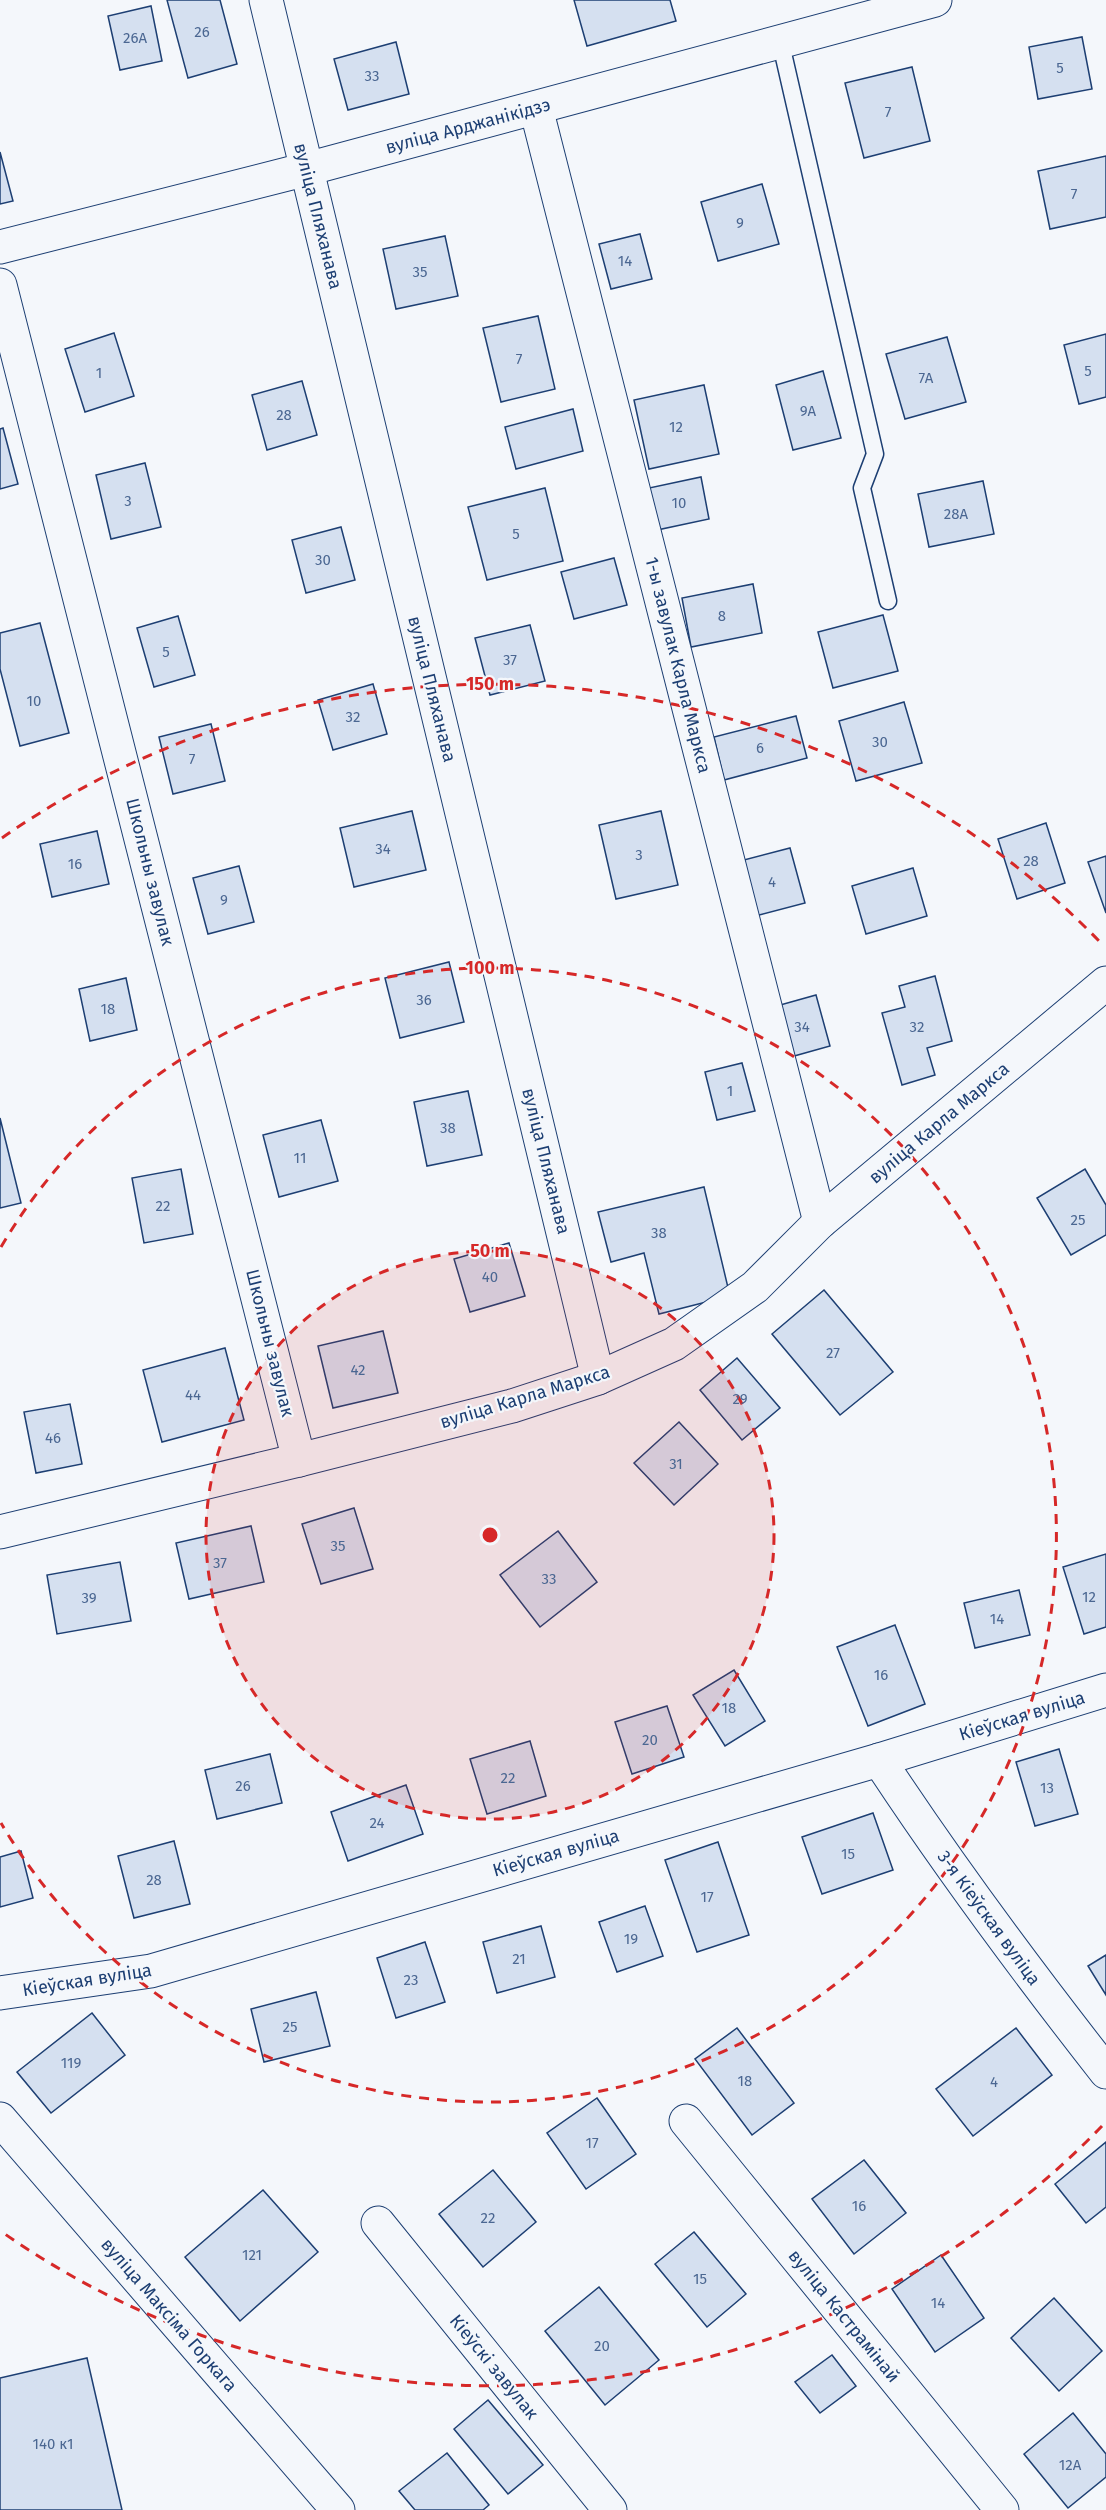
<svg xmlns="http://www.w3.org/2000/svg" width="1106" height="2510" viewBox="0 0 1106 2510" font-family="'Fira Sans',sans-serif">
<style>
.building{fill:#d5e0f0;stroke:#1d3f73;stroke-width:1.5}
.lines{fill:none;stroke-linecap:round;stroke-linejoin:round}
.lane-casing{stroke:#1d3f73;stroke-width:19}
.street-casing{stroke:#1d3f73;stroke-width:35}
.secondary-casing{stroke:#1d3f73;stroke-width:35}
.lane{stroke:#f4f7fb;stroke-width:16}
.street{stroke:#f4f7fb;stroke-width:33}
.secondary{stroke:#f4f7fb;stroke-width:33}
.ring{fill:none;stroke:#d62828;stroke-width:3;stroke-dasharray:10 8}
.labels{text-anchor:middle;dominant-baseline:central;stroke-width:4.5;stroke-linejoin:round;paint-order:stroke}
.number-label{font-size:15px;fill:#4b6792}
.street-label{font-size:18px;fill:#1d3f73;stroke:#f4f7fb}
.centre{fill:#d62828;stroke:#f4f7fb;stroke-width:3}
.ring-label{font-size:18px;text-anchor:middle;font-weight:bold;fill:#d62828;stroke:#f4f7fb;stroke-width:4.5;stroke-linejoin:round;paint-order:stroke}
</style>
<rect width="100%" height="100%" fill="#f4f7fb"/>
<g class="building">
<path d="M167,0H220L237,64L188,78Z"/>
<path d="M574,0H670L676,21L587,46Z"/>
<path d="M151,6L162,61L120,70L108,16Z"/>
<path d="M1082,37L1092,89L1038,99L1029,47Z"/>
<path d="M396,42L409,94L348,110L334,59Z"/>
<path d="M912,67L930,141L864,158L845,83Z"/>
<path d="M0,152L13,201L0,204Z"/>
<path d="M1106,156V217L1050,229L1038,171Z"/>
<path d="M762,184L779,244L718,261L701,202Z"/>
<path d="M640,234L652,279L611,289L599,244Z"/>
<path d="M445,236L458,296L396,309L383,249Z"/>
<path d="M538,316L555,389L501,402L483,328Z"/>
<path d="M114,333L134,396L85,412L65,349Z"/>
<path d="M1106,334V397L1079,404L1064,345Z"/>
<path d="M947,337L966,402L905,419L886,354Z"/>
<path d="M823,371L841,438L793,450L776,385Z"/>
<path d="M302,381L317,435L267,450L252,395Z"/>
<path d="M704,385L719,454L649,469L634,400Z"/>
<path d="M573,409L583,451L516,469L505,427Z"/>
<path d="M3,428L18,484L0,489V429Z"/>
<path d="M145,463L161,527L111,539L96,475Z"/>
<path d="M701,477L709,519L657,530L649,488Z"/>
<path d="M983,481L994,534L929,547L918,494Z"/>
<path d="M545,488L563,561L487,580L468,507Z"/>
<path d="M341,527L355,580L306,593L292,540Z"/>
<path d="M614,558L627,605L574,619L561,572Z"/>
<path d="M753,584L762,633L691,647L682,598Z"/>
<path d="M883,615L898,671L833,688L818,632Z"/>
<path d="M178,616L195,675L154,687L137,628Z"/>
<path d="M40,623L69,733L20,746L0,669V633Z"/>
<path d="M530,625L545,681L490,695L475,638Z"/>
<path d="M373,684L387,734L333,750L318,700Z"/>
<path d="M904,702L922,763L856,781L839,721Z"/>
<path d="M796,716L807,758L724,780L714,737Z"/>
<path d="M211,724L225,781L173,794L159,737Z"/>
<path d="M412,811L426,870L354,887L340,828Z"/>
<path d="M661,811L678,885L616,899L599,825Z"/>
<path d="M1046,823L1065,883L1017,899L998,839Z"/>
<path d="M97,831L109,884L52,897L40,844Z"/>
<path d="M790,848L805,903L755,916L740,861Z"/>
<path d="M1106,856V913L1088,862Z"/>
<path d="M239,866L254,922L208,934L193,878Z"/>
<path d="M913,868L927,916L866,934L852,886Z"/>
<path d="M449,962L464,1022L400,1038L385,978Z"/>
<path d="M935,976L952,1041L927,1048L935,1075L902,1085L882,1013L905,1007L899,986Z"/>
<path d="M126,978L137,1030L90,1041L79,989Z"/>
<path d="M816,995L830,1046L787,1058L773,1007Z"/>
<path d="M742,1063L755,1111L717,1120L705,1072Z"/>
<path d="M468,1091L482,1155L427,1166L414,1102Z"/>
<path d="M0,1118L21,1203L0,1208Z"/>
<path d="M321,1120L338,1181L279,1197L263,1135Z"/>
<path d="M181,1169L193,1234L144,1243L132,1178Z"/>
<path d="M1085,1169L1106,1205V1235L1071,1255L1037,1198Z"/>
<path d="M704,1187L730,1296L659,1314L644,1253L611,1262L598,1212Z"/>
<path d="M509,1243L525,1296L470,1312L454,1259Z"/>
<path d="M824,1290L893,1372L840,1415L772,1334Z"/>
<path d="M383,1331L398,1393L333,1408L318,1346Z"/>
<path d="M225,1348L244,1420L162,1442L143,1370Z"/>
<path d="M737,1358L780,1408L742,1440L700,1390Z"/>
<path d="M70,1404L82,1464L36,1473L24,1412Z"/>
<path d="M679,1422L718,1464L674,1505L634,1463Z"/>
<path d="M354,1508L373,1569L321,1584L302,1524Z"/>
<path d="M251,1526L264,1582L189,1599L176,1543Z"/>
<path d="M558,1531L597,1582L540,1627L500,1575Z"/>
<path d="M1106,1554V1627L1084,1634L1063,1567Z"/>
<path d="M120,1562L131,1621L57,1634L47,1575Z"/>
<path d="M1019,1590L1030,1635L975,1648L964,1603Z"/>
<path d="M895,1625L925,1704L868,1726L837,1647Z"/>
<path d="M734,1670L765,1721L725,1746L693,1695Z"/>
<path d="M667,1706L684,1757L632,1774L615,1722Z"/>
<path d="M530,1741L546,1796L487,1814L470,1759Z"/>
<path d="M1059,1749L1078,1814L1035,1826L1016,1762Z"/>
<path d="M270,1754L282,1803L217,1819L205,1770Z"/>
<path d="M406,1785L423,1834L348,1861L331,1812Z"/>
<path d="M873,1813L893,1870L822,1894L802,1837Z"/>
<path d="M174,1841L190,1904L134,1918L118,1856Z"/>
<path d="M718,1842L749,1935L697,1952L665,1860Z"/>
<path d="M21,1851L33,1898L0,1907V1857Z"/>
<path d="M645,1906L663,1956L617,1972L599,1922Z"/>
<path d="M541,1926L555,1977L497,1993L483,1942Z"/>
<path d="M425,1942L445,2002L396,2018L377,1958Z"/>
<path d="M1106,1955V1995L1088,1966Z"/>
<path d="M316,1992L330,2046L264,2062L251,2009Z"/>
<path d="M92,2013L125,2055L51,2113L17,2072Z"/>
<path d="M737,2028L794,2103L752,2135L695,2059Z"/>
<path d="M1016,2028L1052,2075L973,2136L936,2089Z"/>
<path d="M597,2098L636,2154L586,2189L547,2133Z"/>
<path d="M1106,2142V2207L1086,2223L1055,2184Z"/>
<path d="M864,2160L906,2213L854,2254L812,2199Z"/>
<path d="M493,2170L536,2222L483,2267L439,2214Z"/>
<path d="M263,2190L318,2252L240,2321L185,2257Z"/>
<path d="M694,2232L746,2294L707,2327L655,2264Z"/>
<path d="M941,2255L984,2318L935,2352L892,2289Z"/>
<path d="M599,2287L659,2360L605,2405L545,2331Z"/>
<path d="M1054,2298L1102,2351L1059,2391L1011,2338Z"/>
<path d="M832,2355L856,2386L820,2413L795,2382Z"/>
<path d="M87,2358L122,2510H0V2378Z"/>
<path d="M488,2400L543,2465L508,2494L454,2429Z"/>
<path d="M1073,2413L1106,2454V2477L1068,2508L1024,2454Z"/>
<path d="M447,2453L489,2505L483,2510H415L399,2491Z"/>
</g>
<g class="lines">
<defs>
<path id="lane" d="M780,40L875,454L862,488L888,601"/>
<g id="street">
<path d="M266,0L598,1378"/>
<path d="M536,108L820,1222"/>
<path d="M0,247L307,169L935,0"/>
<path d="M0,285L299,1460"/>
<path d="M0,1532L299,1460L512,1406L598,1378L674,1344L755,1287L820,1222L1106,983"/>
<path d="M879,1760C950,1868 1026,1970 1106,2072"/>
<path d="M0,1993L151,1971L879,1760L1106,1690"/>
<path d="M686,2121L1002,2510"/>
<path d="M378,2223L610,2510"/>
</g>
<path id="secondary" d="M0,2119L338,2510"/>
</defs>
<use href="#lane" class="lane-casing"/>
<use href="#street" class="street-casing"/>
<use href="#secondary" class="secondary-casing"/>
<use href="#lane" class="lane"/>
<use href="#street" class="street"/>
<use href="#secondary" class="secondary"/>
</g>
<circle cx="490" cy="1535" r="284" fill="#d62828" fill-opacity=".12"/>
<g class="ring">
<circle cx="490" cy="1535" r="284"/>
<path d="M1 1247A567 567 0 1 1 1 1823"/>
<path d="M1102 2126A851 851 0 0 1 2 2232M2 838A851 851 0 0 1 1102 944"/>
</g>
<g class="labels">
<g class="number-label">
<text x="202" y="32">26</text>
<text x="135" y="38">26А</text>
<text x="1060" y="68">5</text>
<text x="372" y="76">33</text>
<text x="888" y="112">7</text>
<text x="1074" y="194">7</text>
<text x="740" y="223">9</text>
<text x="625" y="261">14</text>
<text x="420" y="272">35</text>
<text x="519" y="359">7</text>
<text x="1088" y="371">5</text>
<text x="99" y="373">1</text>
<text x="926" y="378">7А</text>
<text x="808" y="411">9А</text>
<text x="284" y="415">28</text>
<text x="676" y="427">12</text>
<text x="128" y="501">3</text>
<text x="679" y="503">10</text>
<text x="956" y="514">28А</text>
<text x="516" y="534">5</text>
<text x="323" y="560">30</text>
<text x="722" y="616">8</text>
<text x="166" y="652">5</text>
<text x="510" y="660">37</text>
<text x="34" y="701">10</text>
<text x="353" y="717">32</text>
<text x="880" y="742">30</text>
<text x="760" y="748">6</text>
<text x="192" y="759">7</text>
<text x="383" y="849">34</text>
<text x="639" y="855">3</text>
<text x="1031" y="861">28</text>
<text x="75" y="864">16</text>
<text x="772" y="882">4</text>
<text x="224" y="900">9</text>
<text x="424" y="1000">36</text>
<text x="108" y="1009">18</text>
<text x="802" y="1027">34</text>
<text x="917" y="1027">32</text>
<text x="730" y="1091">1</text>
<text x="448" y="1128">38</text>
<text x="300" y="1158">11</text>
<text x="163" y="1206">22</text>
<text x="1078" y="1220">25</text>
<text x="659" y="1233">38</text>
<text x="490" y="1277">40</text>
<text x="833" y="1353">27</text>
<text x="358" y="1370">42</text>
<text x="193" y="1395">44</text>
<text x="740" y="1399">29</text>
<text x="53" y="1438">46</text>
<text x="676" y="1464">31</text>
<text x="338" y="1546">35</text>
<text x="220" y="1563">37</text>
<text x="549" y="1579">33</text>
<text x="1089" y="1597">12</text>
<text x="89" y="1598">39</text>
<text x="997" y="1619">14</text>
<text x="881" y="1675">16</text>
<text x="729" y="1708">18</text>
<text x="650" y="1740">20</text>
<text x="508" y="1778">22</text>
<text x="243" y="1786">26</text>
<text x="1047" y="1788">13</text>
<text x="377" y="1823">24</text>
<text x="848" y="1854">15</text>
<text x="154" y="1880">28</text>
<text x="707" y="1897">17</text>
<text x="631" y="1939">19</text>
<text x="519" y="1959">21</text>
<text x="411" y="1980">23</text>
<text x="290" y="2027">25</text>
<text x="71" y="2063">119</text>
<text x="745" y="2081">18</text>
<text x="994" y="2082">4</text>
<text x="592" y="2143">17</text>
<text x="859" y="2206">16</text>
<text x="488" y="2218">22</text>
<text x="252" y="2255">121</text>
<text x="700" y="2279">15</text>
<text x="938" y="2303">14</text>
<text x="602" y="2346">20</text>
<text x="53" y="2444">140 к1</text>
<text x="1070" y="2465">12А</text>
</g>
<g class="street-label">
<text transform="translate(468 126) rotate(-15)">вуліца Арджанікідзэ</text>
<text transform="translate(318 216) rotate(76)">вуліца Пляханава</text>
<text transform="translate(678 665) rotate(76)">1-ы завулак Карла Маркса</text>
<text transform="translate(432 689) rotate(76)">вуліца Пляханава</text>
<text transform="translate(150 872) rotate(76)">Школьны завулак</text>
<text transform="translate(939 1123) rotate(-40)">вуліца Карла Маркса</text>
<text transform="translate(546 1161) rotate(76)">вуліца Пляханава</text>
<text transform="translate(270 1343) rotate(76)">Школьны завулак</text>
<text transform="translate(525 1397) rotate(-17)">вуліца Карла Маркса</text>
<text transform="translate(1022 1716) rotate(-17)">Кіеўская вуліца</text>
<text transform="translate(556 1853) rotate(-16)">Кіеўская вуліца</text>
<text transform="translate(989 1918) rotate(54)">3-я Кіеўская вуліца</text>
<text transform="translate(87 1980) rotate(-9)">Кіеўская вуліца</text>
<text transform="translate(169 2315) rotate(49)">вуліца Максіма Горкага</text>
<text transform="translate(844 2316) rotate(51)">вуліца Кастрамінай</text>
<text transform="translate(494 2367) rotate(51)">Кіеўскі завулак</text>
</g>
</g>
<circle cx="490" cy="1535" r="9" class="centre"/>
<g class="ring-label">
<text x="490" y="690">150 m</text>
<text x="490" y="974">100 m</text>
<text x="490" y="1257">50 m</text>
</g>
</svg>
